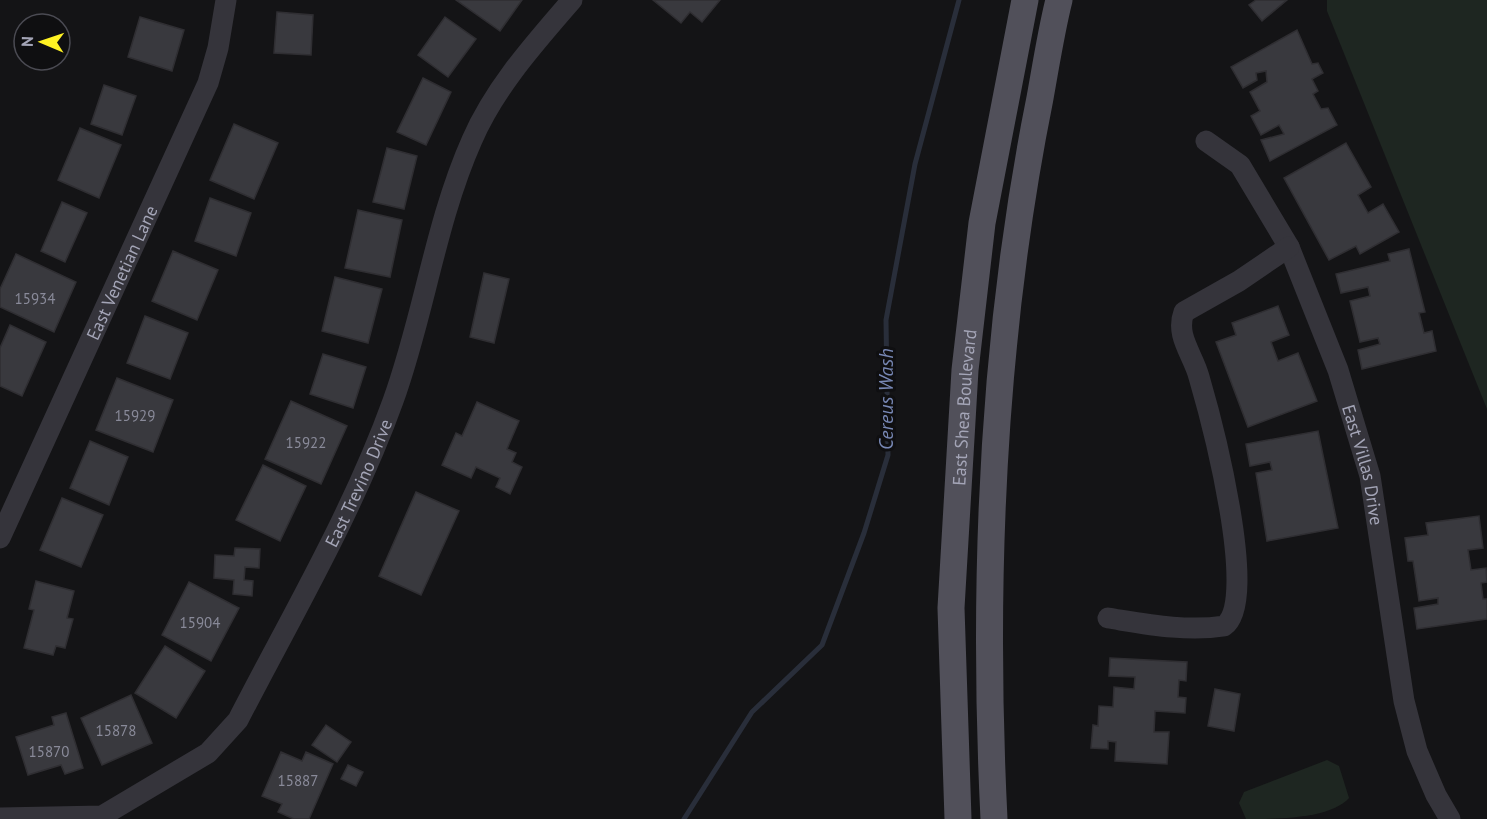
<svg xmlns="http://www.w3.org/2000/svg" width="1487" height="819" viewBox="0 0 1487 819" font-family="'PT Sans',sans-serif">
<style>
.green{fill:#1e2621}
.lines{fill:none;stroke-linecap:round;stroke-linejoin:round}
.stream{stroke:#292e3a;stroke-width:5}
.building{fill:#39393e;stroke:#2f2e32;stroke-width:1.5}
.minor{stroke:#35343b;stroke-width:21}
.major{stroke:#51505a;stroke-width:27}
.labels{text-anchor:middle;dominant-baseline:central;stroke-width:6;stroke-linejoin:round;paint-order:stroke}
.number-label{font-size:15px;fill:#898a99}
.street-label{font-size:18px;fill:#a4a5b7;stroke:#0f0f11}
.water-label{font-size:20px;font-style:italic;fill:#7888b5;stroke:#0f0f11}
</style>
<rect width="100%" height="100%" fill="#141416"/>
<g class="green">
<path d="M1327,0H1487V409L1327,11Z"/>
<path d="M1327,760L1339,766L1349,798C1330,819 1277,819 1246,819L1239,803L1244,792Z"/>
</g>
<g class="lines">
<path class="stream" d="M684,819L752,712L822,645L864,533L888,455L886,320L915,164L959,0"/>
</g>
<g class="building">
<path d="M456,0H522L500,31Z"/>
<path d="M653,0H720L702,22L690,12L681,23Z"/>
<path d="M1256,0H1287L1262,21L1249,5Z"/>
<path d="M277,12L313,15L311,55L274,53Z"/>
<path d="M140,17L184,30L172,71L128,57Z"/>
<path d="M445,17L476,39L448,77L418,55Z"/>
<path d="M1297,30L1312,64L1318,63L1323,73L1312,79L1318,91L1313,94L1321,109L1328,108L1337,125L1270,161L1261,140L1284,134L1279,125L1261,135L1251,116L1260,111L1250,92L1267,82L1266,71L1256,73L1257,80L1243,88L1231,67Z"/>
<path d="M423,78L451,92L426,145L397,132Z"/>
<path d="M104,85L136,96L122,135L91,124Z"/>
<path d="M234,124L278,143L254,199L210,180Z"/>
<path d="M80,128L121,145L99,198L58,180Z"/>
<path d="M1346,143L1371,187L1358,195L1368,213L1383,204L1399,232L1360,254L1356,246L1329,260L1284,178Z"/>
<path d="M387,148L417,156L404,209L373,202Z"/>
<path d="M210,198L251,213L236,256L195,241Z"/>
<path d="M62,202L87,213L65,262L41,251Z"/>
<path d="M358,210L402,220L390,277L345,268Z"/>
<path d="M1409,249L1425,312L1419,313L1424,333L1432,331L1436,351L1362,369L1358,350L1380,344L1378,338L1360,342L1350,301L1370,296L1368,287L1341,293L1336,274L1390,261L1388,254Z"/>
<path d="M173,251L218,270L197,320L152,301Z"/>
<path d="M16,254L76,282L54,332L0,307V289Z"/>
<path d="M484,273L509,279L494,343L470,337Z"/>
<path d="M335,277L382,289L368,343L322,331Z"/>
<path d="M1278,306L1289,335L1271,342L1278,361L1298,353L1317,401L1248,427L1216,342L1236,335L1232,323Z"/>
<path d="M145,316L188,333L170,379L127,363Z"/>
<path d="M10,325L46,342L22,396L0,386V348Z"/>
<path d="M323,354L366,367L353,408L310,394Z"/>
<path d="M117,378L173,400L153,452L96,430Z"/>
<path d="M291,401L347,426L321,484L265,459Z"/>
<path d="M477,402L519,421L507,449L516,453L512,462L522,467L510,494L496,487L500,478L476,467L471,478L442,465L456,433L462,436Z"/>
<path d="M1318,431L1338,528L1267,541L1256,473L1272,470L1270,462L1250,466L1246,444Z"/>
<path d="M90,441L128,457L109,505L70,488Z"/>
<path d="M263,465L306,486L280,541L236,520Z"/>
<path d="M416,492L459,511L421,595L379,576Z"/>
<path d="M62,498L103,515L81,567L40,550Z"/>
<path d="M1479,516L1483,548L1468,550L1471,570L1486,568L1487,582L1481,583L1483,599H1487V619L1417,629L1414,608L1438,604V598L1419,601L1413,561H1408L1405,538L1428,535L1426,523Z"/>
<path d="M235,548L260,549L259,568L245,567L244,580L253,581L252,596L233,594L234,580L214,578L215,555L234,556Z"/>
<path d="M36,581L74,591L67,618L73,619L65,648L56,646L53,655L24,648L34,610L29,609Z"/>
<path d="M189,582L239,608L211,661L162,635Z"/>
<path d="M165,646L205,671L176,718L135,693Z"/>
<path d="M1110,658L1187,662L1186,681L1179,680L1178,697L1186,698L1185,713L1155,711L1154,732H1169L1167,764L1115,761L1116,742L1108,741V749L1091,748L1093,725L1098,726L1099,706L1113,707L1114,687L1134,689L1135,677L1109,676Z"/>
<path d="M1215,689L1240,694L1234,731L1208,726Z"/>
<path d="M131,695L152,743L102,765L81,718Z"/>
<path d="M66,713L83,768L65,774L61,765L28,775L16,737L54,725L52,717Z"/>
<path d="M326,725L351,742L337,762L312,745Z"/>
<path d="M281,752L302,761L306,752L333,764L309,819H294L278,812L282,804L262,796Z"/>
<path d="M348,765L363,772L356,786L341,779Z"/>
</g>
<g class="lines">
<g class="minor">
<path id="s1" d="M1206,141L1240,165L1289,247L1338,370L1370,476L1404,701L1417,751L1436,795L1450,819"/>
<path id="s2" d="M0,538L208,83L218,48L226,0"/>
<path d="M1108,618C1146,624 1186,632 1224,626C1260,601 1211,418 1199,377C1193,354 1175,336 1184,312L1239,281L1289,247"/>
<path id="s3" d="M0,818L102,816L208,753L238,720C292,615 353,512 393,401C424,316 435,223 472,140C495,87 535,43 572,0"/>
</g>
<g class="major">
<path id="s4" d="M958,819L951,608L965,370L982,223L1025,0"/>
<path d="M994,819C982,577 992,336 1040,98C1046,65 1051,32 1059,0"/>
</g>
</g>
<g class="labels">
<g class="number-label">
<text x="35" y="298">15934</text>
<text x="135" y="415">15929</text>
<text x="306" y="442">15922</text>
<text x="200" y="622">15904</text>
<text x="116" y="730">15878</text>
<text x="49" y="751">15870</text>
<text x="298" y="780">15887</text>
</g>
<g class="street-label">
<text stroke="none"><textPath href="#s2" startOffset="292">East Venetian Lane</textPath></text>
<text stroke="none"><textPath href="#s4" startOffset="412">East Shea Boulevard</textPath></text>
<text stroke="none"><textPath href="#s1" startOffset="368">East Villas Drive</textPath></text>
<text stroke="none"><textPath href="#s3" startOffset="536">East Trevino Drive</textPath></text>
</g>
<g class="water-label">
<text transform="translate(886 399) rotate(-90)">Cereus Wash</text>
</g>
</g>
<g transform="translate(42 42) rotate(272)"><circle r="28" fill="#0f0f11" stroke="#4b4b53" stroke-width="1.5"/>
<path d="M0-4.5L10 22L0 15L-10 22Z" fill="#fff223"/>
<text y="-9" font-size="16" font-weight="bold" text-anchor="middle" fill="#a4a5b7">N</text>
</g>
</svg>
